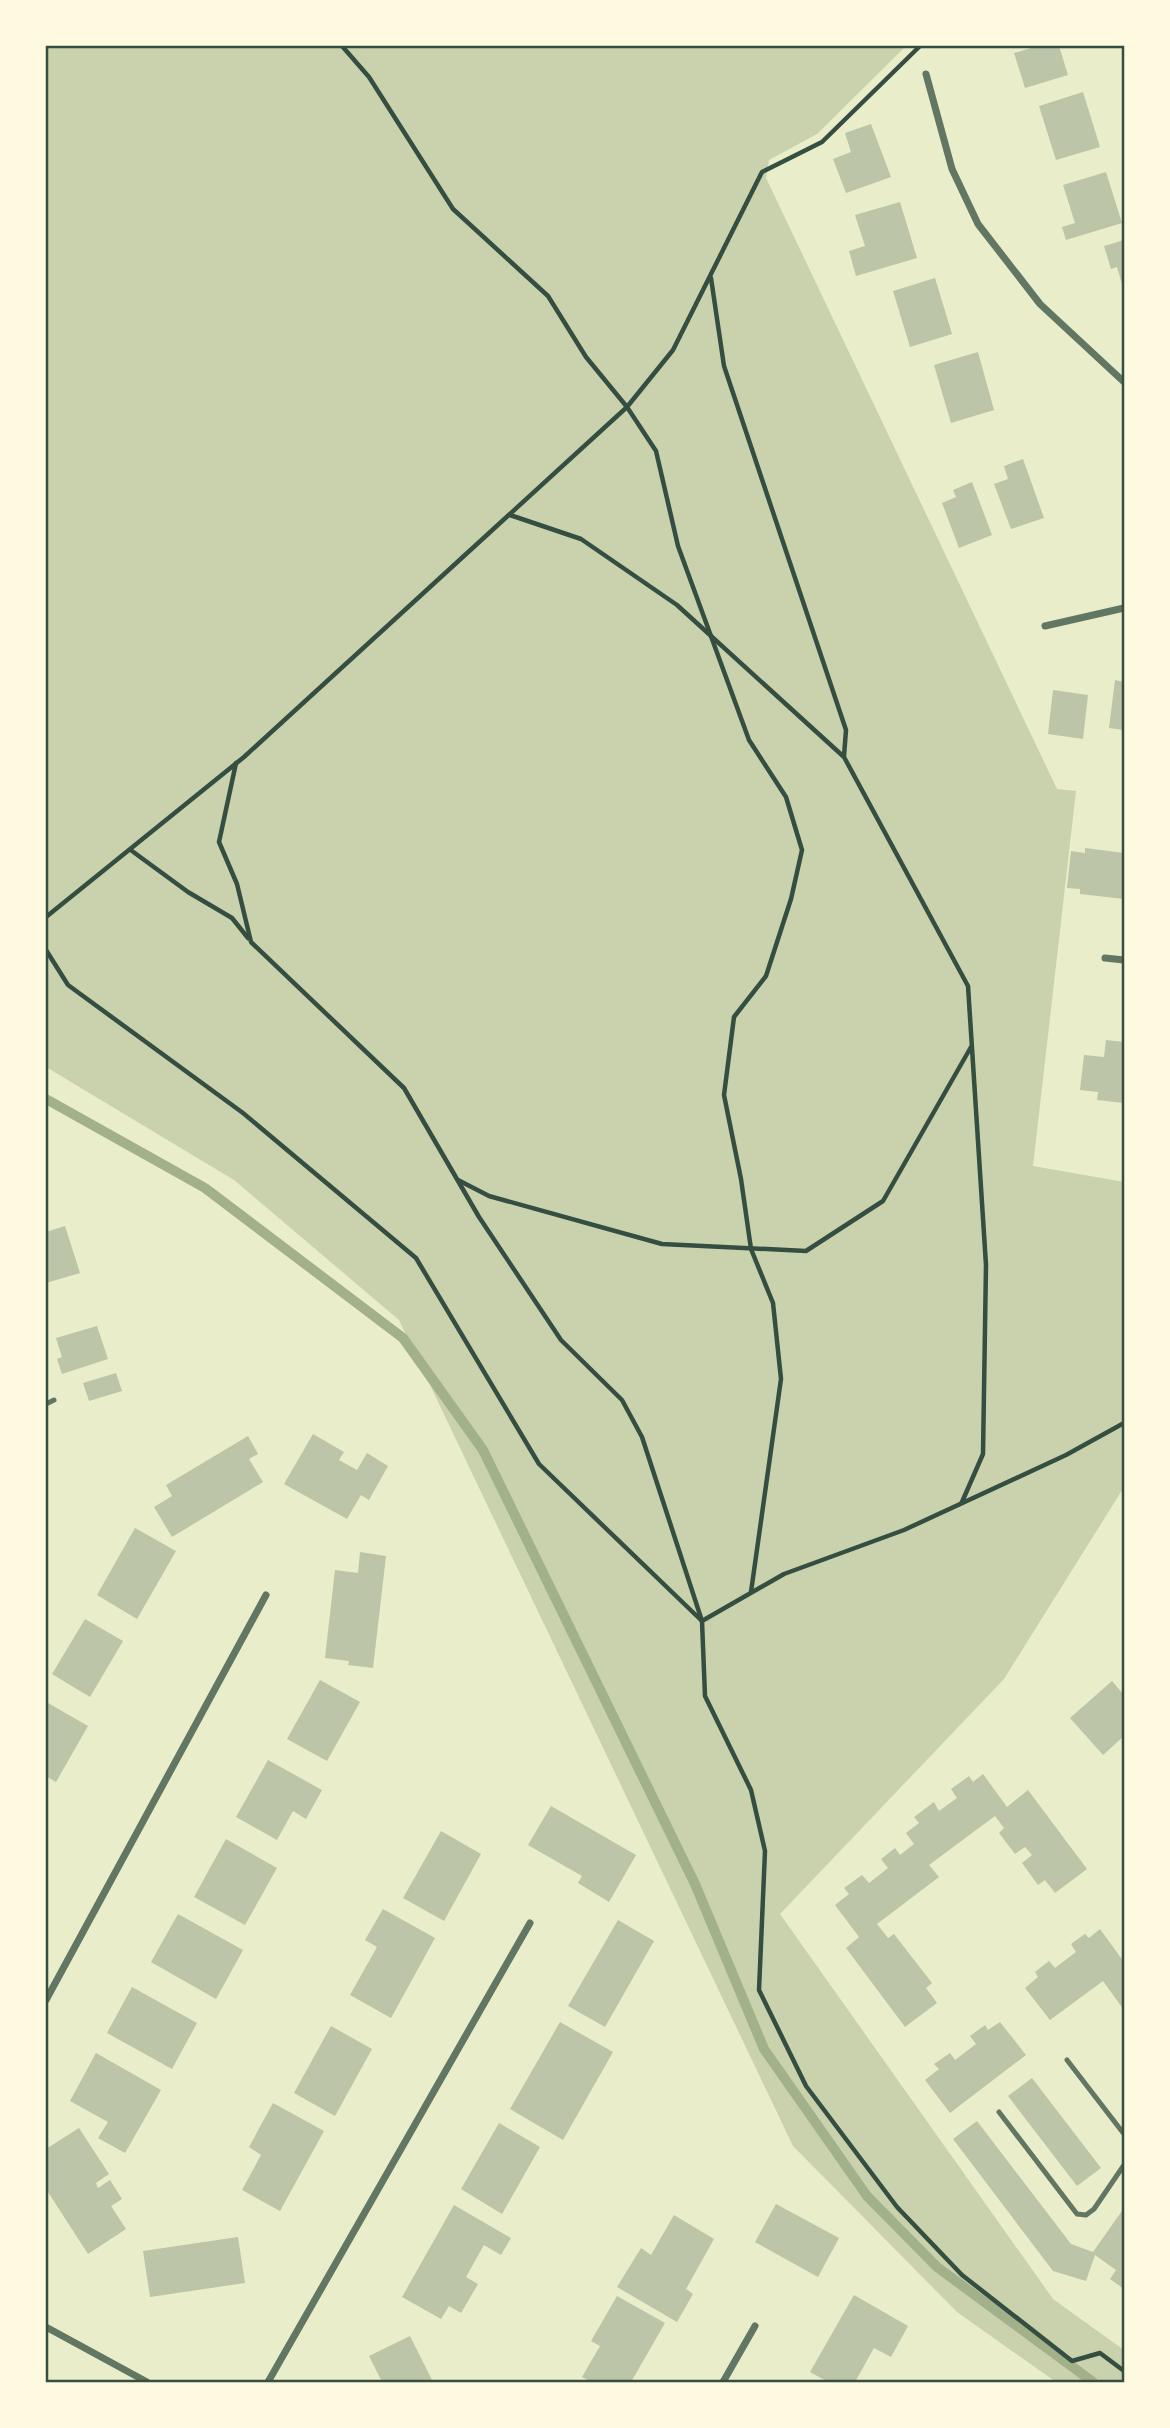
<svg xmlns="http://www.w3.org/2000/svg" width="1170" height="2428" viewBox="0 0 1170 2428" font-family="Mulish,sans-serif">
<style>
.green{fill:#cad2ad}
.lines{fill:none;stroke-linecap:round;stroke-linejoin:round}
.stream{stroke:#a3b18a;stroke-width:10}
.building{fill:#bcc5a7}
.path{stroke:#344e41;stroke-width:4.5}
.service{stroke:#617663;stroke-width:5}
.minor{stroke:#617663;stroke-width:7}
.neatline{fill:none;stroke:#344e41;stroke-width:2.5}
</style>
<rect width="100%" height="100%" fill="#e9edc9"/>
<path class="green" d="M46,46H906L817,134L769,160L766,178L1057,789L1076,791L1033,1166L1124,1182V1487L1004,1679L780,1914L1053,2299L1124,2350V2382H1056L957,2312L793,2146L399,1320L234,1180L46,1067Z"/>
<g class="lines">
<path class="stream" d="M46,1099L205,1188L403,1338L483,1450L695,1884L764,2049L867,2196L937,2267L1093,2382"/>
</g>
<g class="building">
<path d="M1038,46H1059L1068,75L1025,88L1014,53Z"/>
<path d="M1083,92L1100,147L1056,160L1039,106Z"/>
<path d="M871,124L891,177L846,193L833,159L851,152L845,133Z"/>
<path d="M1106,172L1122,223L1066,240L1062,227L1075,223L1063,185Z"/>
<path d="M900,202L917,258L856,276L849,251L865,246L855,215Z"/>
<path d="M1124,240V291L1117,267L1111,269L1104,246Z"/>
<path d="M935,278L952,334L910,347L893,291Z"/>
<path d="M978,352L994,410L951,423L934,365Z"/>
<path d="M1023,459L1044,518L1011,529L994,484L1008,479L1004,466Z"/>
<path d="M972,482L992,535L959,548L942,503L956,497L953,490Z"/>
<path d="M1115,680L1124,682V730L1109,728Z"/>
<path d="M1053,690L1088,695L1083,739L1048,734Z"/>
<path d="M1085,848L1124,853V899L1080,894V889L1067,888L1071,851L1085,853Z"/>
<path d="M1106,1040L1124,1042V1103L1097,1100L1098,1092L1080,1090L1084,1055L1104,1057Z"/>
<path d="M65,1226L80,1273L46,1283V1232Z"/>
<path d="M97,1326L108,1359L62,1374L57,1359L62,1357L56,1338Z"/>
<path d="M116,1373L122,1391L89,1401L83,1383Z"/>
<path d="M313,1434L344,1452L339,1460L357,1470L367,1453L388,1466L369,1500L361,1495L347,1519L284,1484Z"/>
<path d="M248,1436L258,1454L249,1459L263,1482L172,1537L154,1507L172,1496L166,1485Z"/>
<path d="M135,1528L176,1551L137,1619L97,1595Z"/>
<path d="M360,1552L386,1556L373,1668L348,1665L349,1661L325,1658L335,1570L358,1573Z"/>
<path d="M85,1619L123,1641L90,1697L52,1674Z"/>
<path d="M320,1680L360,1702L327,1761L287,1739Z"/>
<path d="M1112,1681L1124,1695V1736L1103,1755L1070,1718Z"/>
<path d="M48,1703L88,1726L56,1782L46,1776V1707Z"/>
<path d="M268,1760L322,1790L306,1819L293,1811L277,1840L236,1817Z"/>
<path d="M983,1774L1007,1807L1028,1790L1087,1869L1055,1893L1045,1880L1038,1885L1022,1863L1032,1855L1025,1847L1015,1854L999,1833L1004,1828L995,1816L929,1865L939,1877L877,1924L888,1938L894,1934L932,1983L926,1988L937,2003L905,2027L846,1948L859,1937L835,1905L849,1894L844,1888L862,1875L869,1883L888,1868L881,1859L895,1848L900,1855L914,1844L906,1833L919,1823L914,1817L934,1802L939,1811L957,1798L951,1789L969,1776L973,1782Z"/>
<path d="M551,1806L636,1855L609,1902L578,1883L582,1876L528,1845Z"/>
<path d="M441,1831L481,1854L444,1921L403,1898Z"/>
<path d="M226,1839L277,1868L245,1925L194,1897Z"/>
<path d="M383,1909L435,1938L391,2018L350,1995L377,1947L365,1940Z"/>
<path d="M178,1914L243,1950L216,1999L151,1962Z"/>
<path d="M618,1920L654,1941L605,2027L568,2006Z"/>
<path d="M1100,1929L1124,1962V2010L1103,1981L1050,2020L1025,1988L1038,1977L1035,1972L1049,1961L1055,1968L1076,1952L1071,1944L1085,1934L1089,1938Z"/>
<path d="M132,1987L197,2023L172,2069L107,2033Z"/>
<path d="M560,2022L613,2052L563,2140L510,2109Z"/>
<path d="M1000,2022L1026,2055L950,2113L925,2080L939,2069L934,2064L950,2053L955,2060L976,2044L970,2036L985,2025L988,2030Z"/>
<path d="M331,2026L372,2049L335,2116L294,2093Z"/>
<path d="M96,2053L161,2090L125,2153L98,2138L108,2122L70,2101Z"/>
<path d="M1032,2078L1101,2168L1077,2186L1008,2096Z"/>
<path d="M273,2103L324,2131L280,2211L242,2190L261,2155L249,2147Z"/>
<path d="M977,2121L1071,2244L1093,2252L1124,2208V2289L1110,2279L1116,2270L1095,2255L1086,2281L1053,2271L953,2139Z"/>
<path d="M499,2123L540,2147L502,2214L461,2189Z"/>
<path d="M79,2128L109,2174L96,2183L98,2188L110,2180L122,2199L111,2206L126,2229L88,2254L46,2189V2149Z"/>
<path d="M776,2204L839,2238L818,2277L755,2242Z"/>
<path d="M454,2205L511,2238L501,2255L484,2245L466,2277L478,2284L461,2313L449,2306L441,2319L402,2297Z"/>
<path d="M674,2215L714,2239L686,2289L693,2294L677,2322L617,2287L641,2248L651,2255Z"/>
<path d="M238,2237L245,2283L150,2297L143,2251Z"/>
<path d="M854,2295L908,2326L891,2357L874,2348L855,2382H828L810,2372Z"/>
<path d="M617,2296L665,2323L631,2382H591L582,2377L600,2346L591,2341Z"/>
<path d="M410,2336L433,2382H382L369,2356Z"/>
</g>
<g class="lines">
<g class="path">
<path d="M342,46L369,77L453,209L548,296L586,357L627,407L656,451L678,546L749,740L786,797L802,850L791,899L766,976L734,1017L724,1095L741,1179L751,1249L773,1303L781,1379L751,1592"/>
<path d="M711,278L724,366L846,730L844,756"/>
<path d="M510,515L581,539L677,605L844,757L968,986L986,1265L983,1454L962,1502"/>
<path d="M236,763L219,842L237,884L251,942L404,1088L479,1217L561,1340L622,1400L642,1437L702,1621L705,1696L751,1790L765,1851L759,1990L806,2086L897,2207L962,2275L1072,2361L1100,2353L1124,2371"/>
<path d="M132,851L188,892L232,918L248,938"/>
<path d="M46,917L244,757L627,407L673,350L762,172L822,142L920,46"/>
<path d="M46,950L68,985L243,1113L416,1258L539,1464L702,1621L784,1574L904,1530L1066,1455L1124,1423"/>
<path d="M458,1180L489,1196L662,1244L806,1251L883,1201L971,1047"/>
</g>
<g class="service">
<path d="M46,1404L54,1400"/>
<path d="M1067,2060L1124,2134"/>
<path d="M999,2112L1077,2214L1086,2215L1094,2209L1124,2165"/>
</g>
<g class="minor">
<path d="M926,74L952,169L978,224L1040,304L1124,382"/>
<path d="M1045,626L1124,608"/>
<path d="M1105,958L1124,960"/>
<path d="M46,2000L266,1595"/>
<path d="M46,2327L147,2382"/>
<path d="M268,2382L530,1923"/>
<path d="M723,2382L755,2326"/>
</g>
</g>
<rect width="1170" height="2428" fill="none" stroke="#fefae0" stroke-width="94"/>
<rect x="47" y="47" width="1076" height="2334" class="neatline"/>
</svg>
